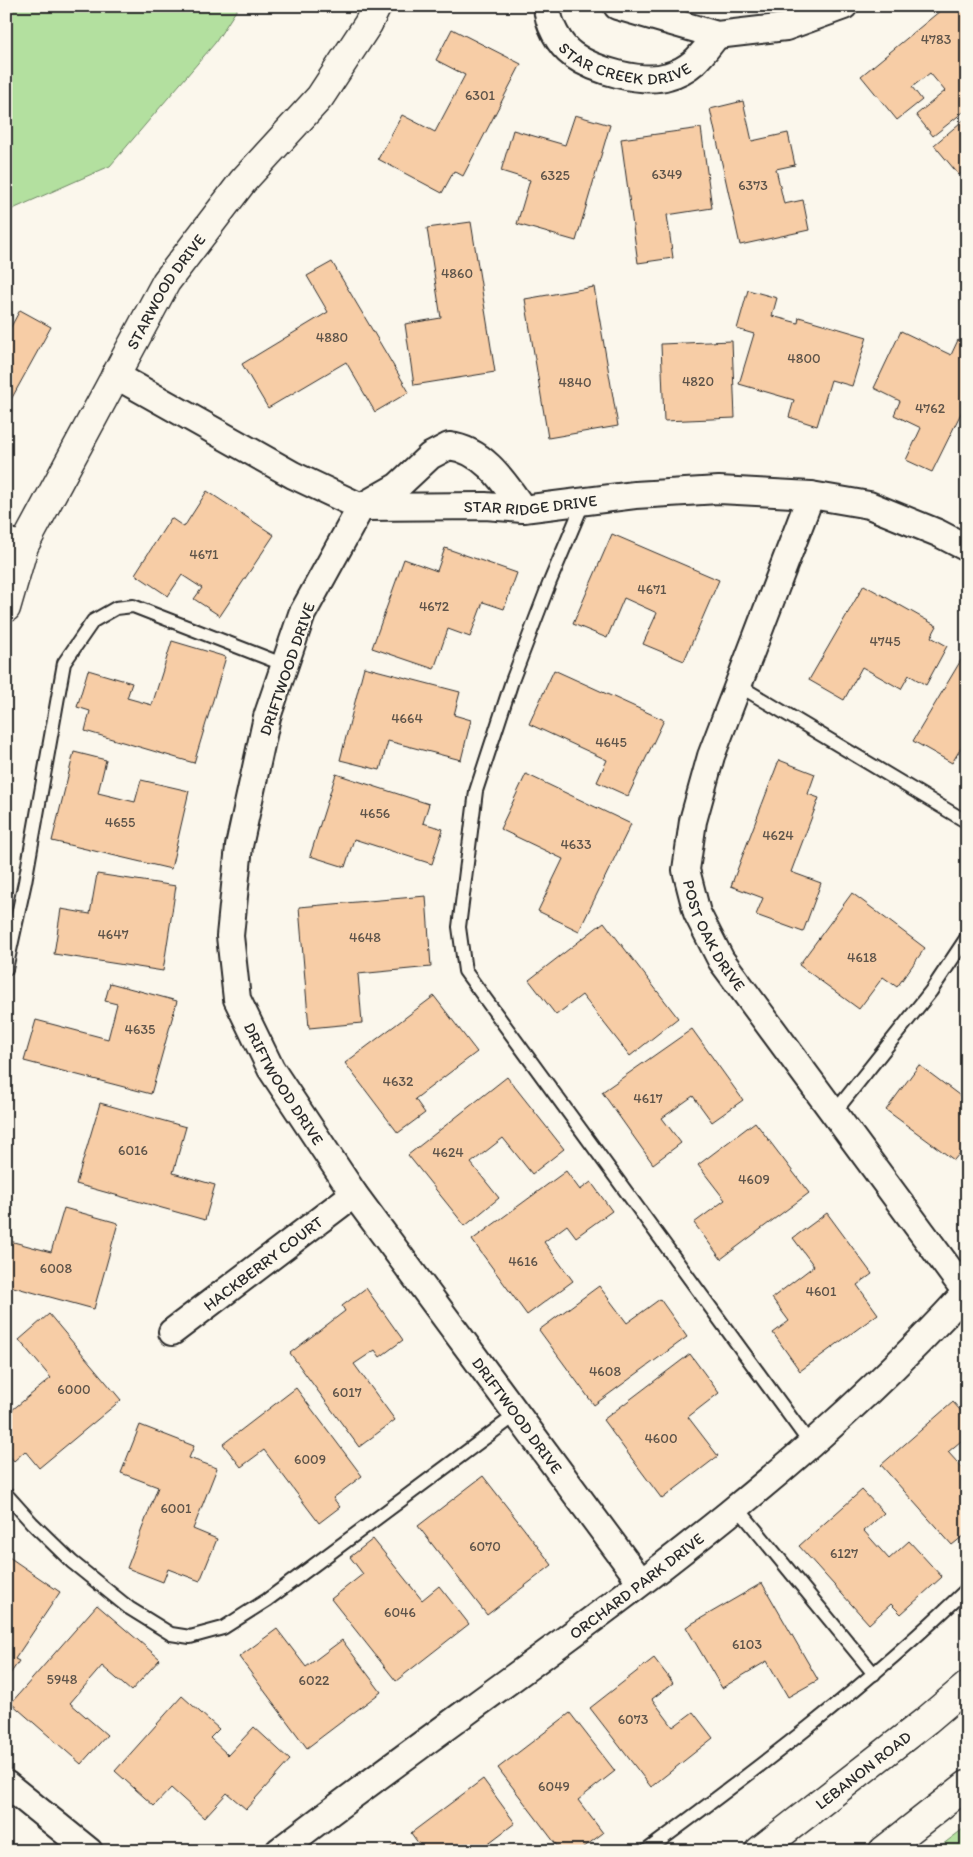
<svg xmlns="http://www.w3.org/2000/svg" width="973" height="1857" viewBox="0 0 973 1857" font-family="Itim,sans-serif">
<style>
.green{fill:#b3e09f;stroke:#6f8665}
.building{fill:#f7cda6;stroke:#2b2b2b}
.lines{fill:none;stroke-linecap:round;stroke-linejoin:round}
.lane-casing{stroke:#2b2b2b;stroke-width:16}
.street-casing{stroke:#2b2b2b;stroke-width:30}
.secondary-casing{stroke:#2b2b2b;stroke-width:31}
.lane{stroke:#fbf7ec;stroke-width:12}
.street{stroke:#fbf7ec;stroke-width:26}
.secondary{stroke:#fbf7ec;stroke-width:28}
.labels{text-anchor:middle;dominant-baseline:central;stroke-width:4.5;stroke-linejoin:round;paint-order:stroke}
.number-label{font-size:14px;fill:#5e544a}
.street-label{font-size:16px;fill:#2b2b2b;stroke:#fbf7ec}
</style>
<rect width="100%" height="100%" fill="#fbf7ec"/>
<filter id="ink" filterUnits="userSpaceOnUse"><feTurbulence type="fractalNoise" baseFrequency=".02" numOctaves="2"/><feDisplacementMap in="SourceGraphic" scale="10" xChannelSelector="R" yChannelSelector="G"/><feConvolveMatrix kernelMatrix="1 2 1 2 8 2 1 2 1" color-interpolation-filters="sRGB"/></filter>
<g filter="url(#ink)">
<g class="green">
<path d="M6,6H239L215,43L110,166L6,212Z"/>
<path d="M967,1826V1851H934Z"/>
</g>
<g class="building">
<path d="M946,6H967V109L933,136L916,115L945,91L930,73L912,87L922,100L897,120L861,76Z"/>
<path d="M452,29L521,64L463,176L454,171L442,193L378,159L402,115L435,132L465,75L436,60Z"/>
<path d="M743,101L752,141L788,133L795,165L776,169L784,204L803,200L809,230L740,245L710,109Z"/>
<path d="M575,115L610,125L576,241L517,224L530,180L501,171L513,130L565,145Z"/>
<path d="M967,117V169L959,175L934,145Z"/>
<path d="M701,128L712,208L667,215L673,258L638,263L621,139Z"/>
<path d="M471,222L495,372L414,385L405,324L441,318L427,228Z"/>
<path d="M332,262L409,392L375,412L346,362L268,408L242,364L328,312L307,276Z"/>
<path d="M594,287L618,426L548,438L525,299Z"/>
<path d="M748,290L777,298L772,316L798,323L799,317L867,337L852,386L831,380L817,426L789,417L794,400L739,384L754,334L737,329Z"/>
<path d="M20,310L51,327L8,405L6,404V336Z"/>
<path d="M901,331L951,355L958,340L967,345V401L932,472L906,460L921,428L894,415L900,401L874,388Z"/>
<path d="M732,341L735,418L664,421L661,344Z"/>
<path d="M207,491L274,535L220,616L194,599L202,588L182,575L168,596L135,574L171,518L184,527Z"/>
<path d="M612,534L719,580L684,661L643,644L657,613L624,598L607,638L573,624Z"/>
<path d="M445,548L517,573L504,609L483,602L470,637L448,629L434,669L372,648L404,559L437,571Z"/>
<path d="M864,585L937,626L931,637L947,646L926,685L909,675L901,689L862,667L844,700L809,680Z"/>
<path d="M172,641L226,657L194,763L85,731L90,711L77,707L88,670L132,683L127,698L152,705Z"/>
<path d="M967,650V738L952,763L913,741Z"/>
<path d="M364,667L460,692L454,715L471,720L461,760L388,741L380,770L340,760Z"/>
<path d="M554,670L664,720L628,796L597,782L607,760L529,724Z"/>
<path d="M74,752L106,760L98,793L135,802L141,780L189,791L171,869L52,841Z"/>
<path d="M779,760L815,774L808,794L819,798L791,872L821,883L803,932L756,915L763,898L731,886Z"/>
<path d="M336,774L429,804L423,823L443,829L432,864L354,839L345,867L310,856Z"/>
<path d="M526,774L631,824L579,931L538,911L563,859L500,829Z"/>
<path d="M97,874L176,886L163,971L54,954L61,909L90,914Z"/>
<path d="M852,893L925,948L897,987L883,977L859,1009L799,965Z"/>
<path d="M426,896L431,967L358,974L362,1023L309,1028L299,907Z"/>
<path d="M604,922L678,1018L630,1056L582,995L556,1015L529,980Z"/>
<path d="M110,983L177,1001L151,1094L24,1061L36,1020L108,1039L117,1004L105,1001Z"/>
<path d="M434,996L477,1052L415,1099L425,1113L398,1133L345,1063Z"/>
<path d="M692,1029L743,1100L712,1122L693,1096L662,1118L681,1143L653,1164L602,1092Z"/>
<path d="M919,1065L967,1101V1150L964,1148L954,1160L886,1110Z"/>
<path d="M507,1077L564,1149L532,1174L503,1138L471,1163L499,1198L465,1226L408,1155Z"/>
<path d="M100,1103L186,1127L173,1173L215,1185L205,1220L76,1184Z"/>
<path d="M755,1122L809,1193L721,1259L694,1223L725,1200L698,1165Z"/>
<path d="M566,1171L580,1190L591,1182L612,1211L576,1237L567,1225L544,1242L573,1281L527,1315L472,1240Z"/>
<path d="M64,1208L118,1223L94,1309L6,1285V1240L51,1252Z"/>
<path d="M827,1213L872,1274L857,1285L878,1314L800,1371L773,1333L789,1321L772,1298L814,1266L793,1238Z"/>
<path d="M599,1286L627,1323L660,1299L687,1337L594,1405L539,1330Z"/>
<path d="M366,1288L403,1340L380,1357L375,1350L354,1364L395,1420L359,1447L290,1353L345,1311L342,1306Z"/>
<path d="M49,1314L121,1400L39,1468L25,1451L14,1461L6,1452V1415L51,1378L19,1340Z"/>
<path d="M690,1354L719,1393L688,1417L718,1456L662,1499L603,1420Z"/>
<path d="M296,1388L362,1476L333,1498L340,1507L319,1523L264,1450L241,1467L223,1444Z"/>
<path d="M953,1402L967,1418V1436L948,1452L967,1473V1533L952,1545L881,1465Z"/>
<path d="M140,1425L194,1446L189,1458L217,1468L193,1529L217,1539L200,1581L168,1569L163,1582L127,1568L158,1487L121,1473Z"/>
<path d="M483,1476L552,1565L487,1615L418,1526Z"/>
<path d="M862,1490L884,1513L864,1531L889,1559L909,1541L942,1577L901,1614L891,1604L869,1624L799,1546Z"/>
<path d="M373,1539L422,1600L439,1586L469,1624L396,1681L331,1599L363,1574L350,1557Z"/>
<path d="M6,1555L60,1592L15,1659L19,1661L6,1680Z"/>
<path d="M762,1583L818,1680L788,1697L767,1661L722,1688L686,1627Z"/>
<path d="M97,1605L160,1659L131,1691L102,1666L70,1703L107,1735L81,1764L11,1703Z"/>
<path d="M277,1629L306,1667L342,1640L381,1692L307,1748L239,1657Z"/>
<path d="M654,1658L673,1683L652,1699L673,1727L693,1712L713,1738L651,1787L590,1708Z"/>
<path d="M182,1696L219,1729L210,1738L228,1755L254,1727L290,1760L246,1809L227,1793L204,1818L171,1788L154,1806L115,1771Z"/>
<path d="M570,1713L615,1771L578,1800L603,1833L579,1851H561L498,1768Z"/>
<path d="M483,1779L515,1823L478,1851H424L411,1833Z"/>
<path d="M396,1843L402,1851H386Z"/>
</g>
<g class="lines">
<defs>
<g id="lane">
<path d="M584,501L549,584L512,681L476,791L459,927L465,971L811,1445"/>
<path d="M738,685L967,822"/>
<path d="M6,969L25,882L64,663L93,621L116,608L133,606L285,665"/>
<path d="M834,1113L931,991L967,937"/>
<path d="M6,1494L32,1523L72,1562L129,1608L171,1634L190,1637L223,1628L267,1600L517,1414"/>
<path d="M737,1507L874,1674"/>
<path d="M646,1851C757,1769 868,1685 967,1589"/>
</g>
<g id="street">
<path id="s1" d="M547,6C548,24 559,45 573,55C595,71 643,84 668,76C693,69 702,54 717,35"/>
<path d="M617,6L717,35L786,27L844,6"/>
<path id="s2" d="M115,375L293,475L361,507L485,506L523,509L635,495L719,490L811,495L869,505L938,533L967,548"/>
<path id="s3" d="M811,495L711,756L693,821L686,870L697,913L721,960L966,1292"/>
<path id="s4" d="M523,509C504,482 484,450 449,446L430,456L398,486L361,507L302,614L267,717L239,846L230,936L237,999L271,1069L354,1194L641,1582"/>
<path d="M6,541L24,546"/>
<path id="s5" d="M172,1332L354,1194"/>
<path d="M6,1784L89,1851"/>
<path id="s6" d="M279,1851C513,1671 768,1512 967,1291"/>
</g>
<g id="secondary">
<path id="s7" d="M6,608L24,546L166,282L243,181L320,97L368,24L377,6"/>
<path id="s8" d="M759,1851L927,1720L967,1686"/>
<path d="M883,1851L967,1785"/>
</g>
</defs>
<use href="#lane" class="lane-casing"/>
<use href="#street" class="street-casing"/>
<use href="#secondary" class="secondary-casing"/>
<use href="#lane" class="lane"/>
<use href="#street" class="street"/>
<use href="#secondary" class="secondary"/>
</g>
</g>
<g class="labels">
<g class="number-label">
<text x="936" y="39">4783</text>
<text x="480" y="95">6301</text>
<text x="667" y="174">6349</text>
<text x="555" y="175">6325</text>
<text x="753" y="185">6373</text>
<text x="457" y="273">4860</text>
<text x="332" y="337">4880</text>
<text x="804" y="358">4800</text>
<text x="698" y="381">4820</text>
<text x="575" y="382">4840</text>
<text x="930" y="408">4762</text>
<text x="204" y="554">4671</text>
<text x="652" y="589">4671</text>
<text x="434" y="606">4672</text>
<text x="885" y="641">4745</text>
<text x="407" y="718">4664</text>
<text x="611" y="742">4645</text>
<text x="375" y="813">4656</text>
<text x="120" y="822">4655</text>
<text x="778" y="835">4624</text>
<text x="576" y="844">4633</text>
<text x="113" y="934">4647</text>
<text x="365" y="937">4648</text>
<text x="862" y="957">4618</text>
<text x="140" y="1029">4635</text>
<text x="398" y="1081">4632</text>
<text x="648" y="1098">4617</text>
<text x="133" y="1150">6016</text>
<text x="448" y="1152">4624</text>
<text x="754" y="1179">4609</text>
<text x="523" y="1261">4616</text>
<text x="56" y="1268">6008</text>
<text x="821" y="1291">4601</text>
<text x="605" y="1371">4608</text>
<text x="74" y="1389">6000</text>
<text x="347" y="1392">6017</text>
<text x="661" y="1438">4600</text>
<text x="310" y="1459">6009</text>
<text x="176" y="1508">6001</text>
<text x="485" y="1546">6070</text>
<text x="844" y="1553">6127</text>
<text x="400" y="1612">6046</text>
<text x="747" y="1644">6103</text>
<text x="62" y="1679">5948</text>
<text x="314" y="1680">6022</text>
<text x="633" y="1719">6073</text>
<text x="554" y="1786">6049</text>
</g>
<g class="street-label">
<text stroke="none"><textPath href="#s1" startOffset="111">STAR CREEK DRIVE</textPath></text>
<text stroke="none"><textPath href="#s7" startOffset="356">STARWOOD DRIVE</textPath></text>
<text stroke="none"><textPath href="#s2" startOffset="449">STAR RIDGE DRIVE</textPath></text>
<text transform="translate(287 669) rotate(-71)">DRIFTWOOD DRIVE</text>
<text stroke="none"><textPath href="#s3" startOffset="468">POST OAK DRIVE</textPath></text>
<text stroke="none"><textPath href="#s4" startOffset="822">DRIFTWOOD DRIVE</textPath></text>
<text stroke="none"><textPath href="#s5" startOffset="114">HACKBERRY COURT</textPath></text>
<text stroke="none"><textPath href="#s4" startOffset="1228">DRIFTWOOD DRIVE</textPath></text>
<text stroke="none"><textPath href="#s6" startOffset="445">ORCHARD PARK DRIVE</textPath></text>
<text stroke="none"><textPath href="#s8" startOffset="132">LEBANON ROAD</textPath></text>
</g>
</g>
<rect width="973" height="1857" fill="none" stroke="#fbf7ec" stroke-width="25"/>
<rect x="12" y="12" width="948" height="1832" fill="none" stroke="#2b2b2b" stroke-width="2" filter="url(#ink)"/>
</svg>
